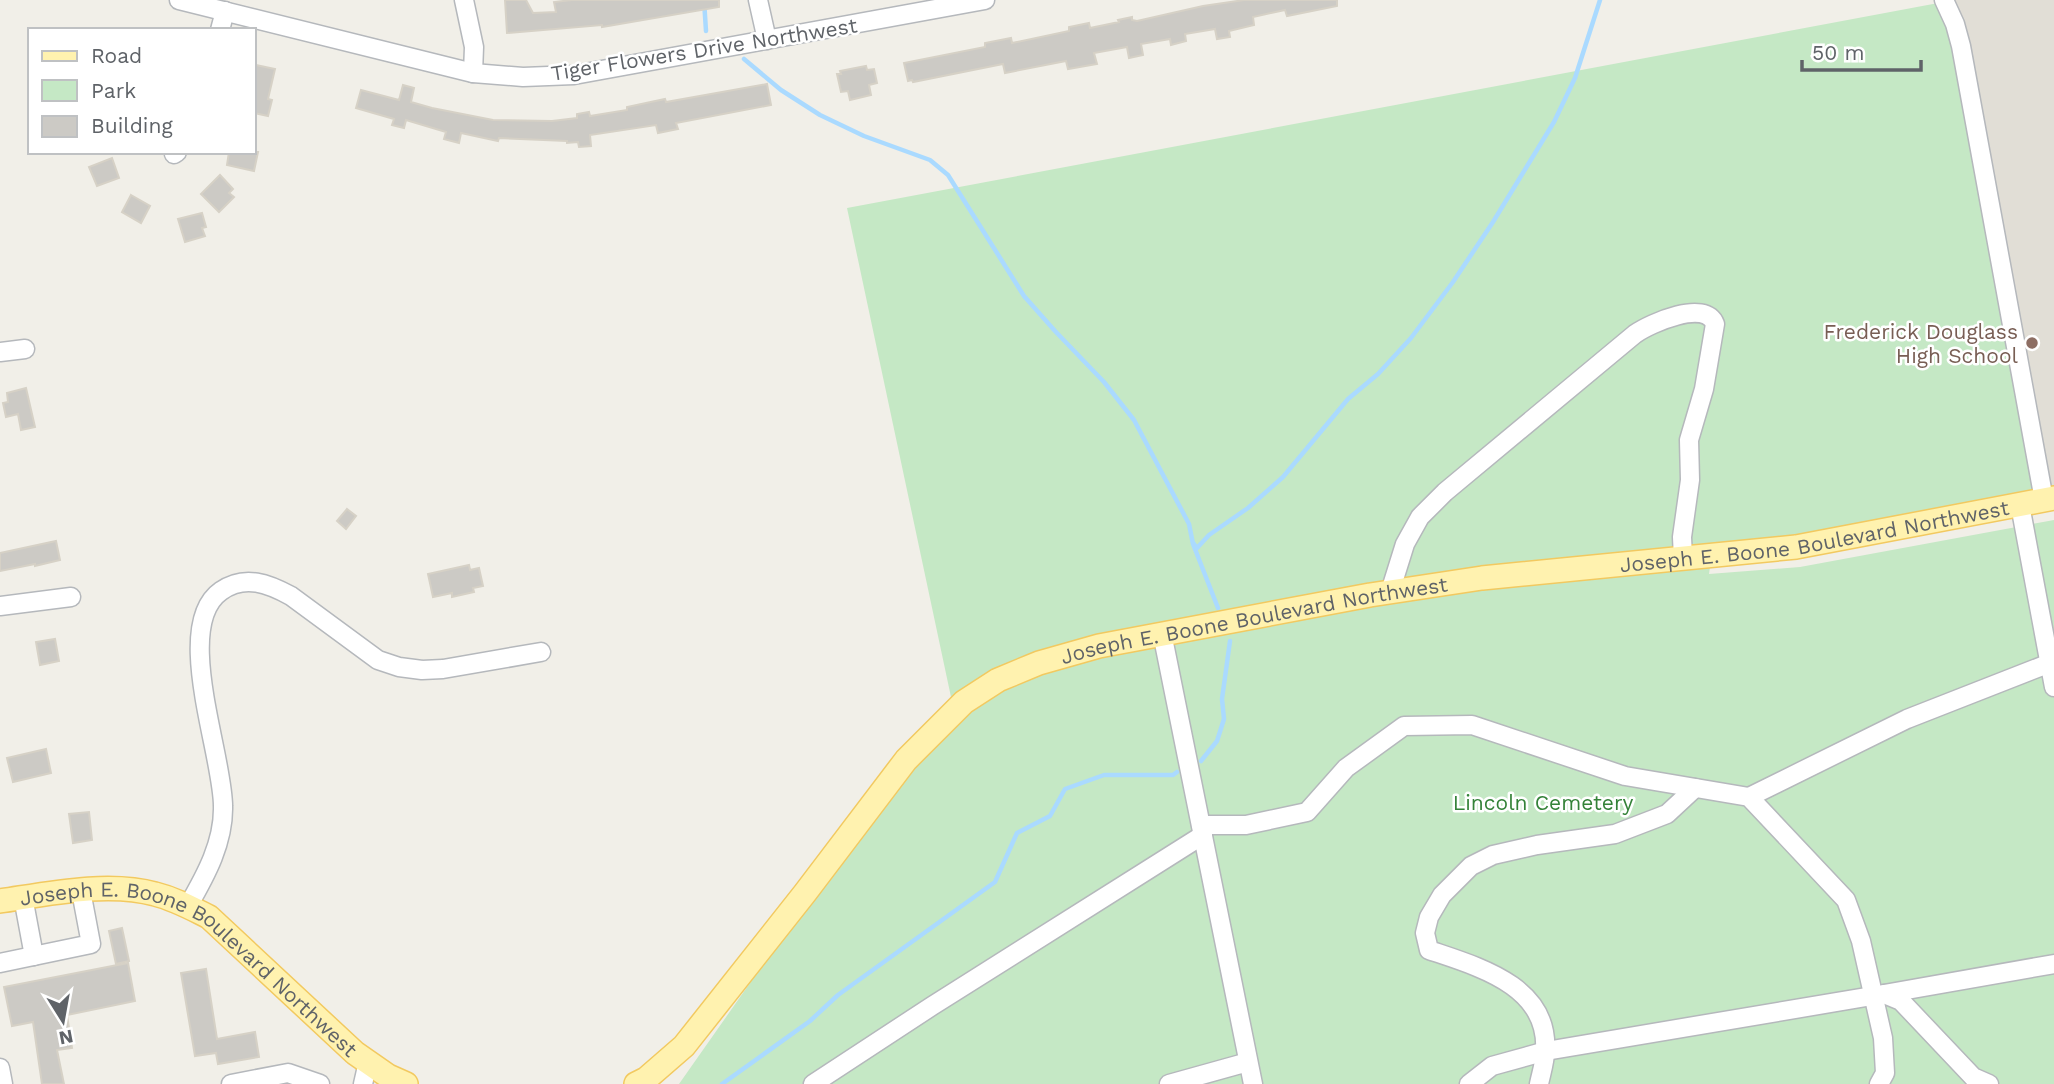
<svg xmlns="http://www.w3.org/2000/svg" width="2054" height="1084" viewBox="0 0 2054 1084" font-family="'Work Sans',sans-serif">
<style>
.education{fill:#e1ded6}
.green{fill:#c5e8c5}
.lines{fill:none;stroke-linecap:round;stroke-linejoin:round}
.stream{stroke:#aadaff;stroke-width:4.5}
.building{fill:#cccac5;stroke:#d6d1c6;stroke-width:2}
.minor-casing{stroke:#b5b8bc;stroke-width:21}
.major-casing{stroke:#f2c960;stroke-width:26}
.minor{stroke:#fff;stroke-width:18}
.major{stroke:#fff2af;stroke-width:23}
.education-dot{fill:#8d6e63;stroke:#fff;stroke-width:2.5}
.labels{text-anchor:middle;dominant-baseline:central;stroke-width:5;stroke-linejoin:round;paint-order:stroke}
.street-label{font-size:21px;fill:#5f6368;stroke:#fff}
.education-label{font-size:21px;fill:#785e54;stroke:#fff;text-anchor:end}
.park-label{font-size:21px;fill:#348238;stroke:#fff}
</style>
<rect width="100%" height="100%" fill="#f1efe8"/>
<path class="education" d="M1949,0H2054V488L2037,491Z"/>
<path class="green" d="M1949,1L2037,491L1795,536L1713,545L1709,574L1800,567L2054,520V1084H679L951,697L847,208Z"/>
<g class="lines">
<g class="stream">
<path d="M704,0L706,31"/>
<path d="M744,59L781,90L820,115L864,136L930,160L948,175L1024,296L1055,331L1104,382L1134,420L1189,524L1193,544L1218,608"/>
<path d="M1194,544L1197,548L1209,535L1248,508L1283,477L1348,399L1378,374L1411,338L1453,282L1493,222L1554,122L1575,78L1600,0"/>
<path d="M1201,761L1217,741L1224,719L1222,699L1230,641"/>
<path d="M722,1084L810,1021L838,995L995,882L1017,833L1050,816L1065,789L1104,775H1173L1177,772"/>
</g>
</g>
<g class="building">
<path d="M505,0H526L533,13L556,12L554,2L572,0H719V7L602,27V25L507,33Z"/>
<path d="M1244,0H1337V6L1287,16L1285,10L1253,17L1254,25L1229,31L1230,37L1217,39L1215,29L1185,34L1186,41L1171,45L1170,39L1141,44L1143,55L1129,58L1127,47L1094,53L1097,64L1068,69L1066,61L1005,73L1003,64L913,82L912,80L908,81L904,63L985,47V43L1011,38L1012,43L1069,31V27L1089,23L1090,28L1119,22L1118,20L1132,17V20L1137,21L1203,6Z"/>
<path d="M256,65L275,69L268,99L272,100L268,116L254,113V75Z"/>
<path d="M866,66L867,70L874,69L877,83L869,85L871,95L850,100L848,91L841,92L837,74H841L840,71Z"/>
<path d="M767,84L771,105L676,123L678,129L658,133L656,125L590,135L591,146L579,147L578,142L567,143V141L499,138L498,141L461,133L459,143L444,139L446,132L406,120L404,128L392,125L394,119L356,108L361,90L399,100L403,85L414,88L411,102L432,108L493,120L552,121L577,118V114L589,112L590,116L627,110V107L665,99L666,102Z"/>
<path d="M229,152H258L254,171L227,165Z"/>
<path d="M112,158L119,178L97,186L89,167Z"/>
<path d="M220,175L233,189L229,193L234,197L219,212L201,194Z"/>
<path d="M131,195L150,206L141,223L122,212Z"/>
<path d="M202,213L206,227L202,228L205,236L185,242L178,219Z"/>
<path d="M26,388L35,427L21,430L18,414L6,417L3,403L8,402L7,393Z"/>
<path d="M347,509L356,516L346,529L337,521Z"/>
<path d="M56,541L60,560L35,566V564L0,571V553Z"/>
<path d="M469,565L470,570L479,568L483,586L473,588L474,592L452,597V593L433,597L428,574Z"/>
<path d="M55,639L59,661L40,665L36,642Z"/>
<path d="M46,749L51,773L13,782L7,758Z"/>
<path d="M89,812L92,840L73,843L69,814Z"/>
<path d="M122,928L129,961L116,964L109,931Z"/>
<path d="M128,963L135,1001L67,1015L72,1048L57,1050L64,1084H42L33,1022L12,1026L4,987Z"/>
<path d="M206,969L217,1039L255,1032L259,1057L218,1064L216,1053L195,1056L181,973Z"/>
</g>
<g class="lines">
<defs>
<g id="minor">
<path d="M179,0L473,73L523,77L574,75L985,0"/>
<path d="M464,0L474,47L473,73"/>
<path d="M758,0L767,40"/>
<path d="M1944,0L1955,24L1961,46L2044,500"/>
<path d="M220,30L225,11"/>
<path d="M174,154L177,152"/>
<path d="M0,352L25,349"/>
<path d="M2020,505L2054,687"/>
<path d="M1390,592L1405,544L1420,517L1445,492L1635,334C1651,323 1705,299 1715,324L1704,389L1689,440L1690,480L1682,537L1683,558"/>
<path d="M0,606L71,597"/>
<path d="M1162,633L1253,1084"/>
<path d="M1749,797L1907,719L2050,663"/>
<path d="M1201,825H1246L1307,812L1346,768L1404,726L1472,725L1625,776L1749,797L1846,900L1861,941L1883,1038L1885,1073L1879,1084"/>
<path d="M23,897L34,956"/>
<path d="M188,906C206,875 224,842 223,806C223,754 172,625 221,591C245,574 269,584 291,596L378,660L399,667L422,670L443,669L541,652"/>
<path d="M0,963L91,944L81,891"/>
<path d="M1884,994L2054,964"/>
<path d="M0,1068L3,1084"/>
<path d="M231,1084L288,1073L320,1084"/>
<path d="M363,1084L368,1062"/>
<path d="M813,1084L932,1006L1203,835"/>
<path d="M1169,1084L1248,1062"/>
<path d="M1469,1084L1492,1066L1546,1051L1884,994L1901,1001L1973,1077L1989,1084"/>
<path d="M1539,1084C1541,1074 1545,1062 1545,1052C1550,986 1479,967 1429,950L1425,933L1429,917L1442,895L1471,866L1493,855L1537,845L1615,834L1667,814L1695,788"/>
</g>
<g id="major">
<path id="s1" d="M0,901C47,894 108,881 155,894C175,899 191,908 209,917L355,1053L388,1076L406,1084"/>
<path id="s2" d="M636,1084L646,1079L684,1046L805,893L906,760L964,702L998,680L1039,663L1099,646L1370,595L1482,578L1796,547L2054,498"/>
</g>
</defs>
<use href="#minor" class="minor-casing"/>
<use href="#major" class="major-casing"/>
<use href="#minor" class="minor"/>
<use href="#major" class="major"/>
</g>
<circle class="education-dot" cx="2032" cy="343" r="7"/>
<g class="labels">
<g class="street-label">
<text transform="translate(704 49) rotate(-9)">Tiger Flowers Drive Northwest</text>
<text stroke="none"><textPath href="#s2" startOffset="1377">Joseph E. Boone Boulevard Northwest</textPath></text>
<text stroke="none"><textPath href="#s2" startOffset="810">Joseph E. Boone Boulevard Northwest</textPath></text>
<text stroke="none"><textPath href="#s1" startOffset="217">Joseph E. Boone Boulevard Northwest</textPath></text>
</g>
<g class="education-label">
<text x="2018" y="331">Frederick Douglass<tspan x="2018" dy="24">High School</tspan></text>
</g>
<g class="park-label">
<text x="1543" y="802">Lincoln Cemetery</text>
</g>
</g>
<rect x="28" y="28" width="228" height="126" fill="#ffffff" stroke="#bfc1c3" stroke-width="2"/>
<rect x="42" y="51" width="35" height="10" fill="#fff2af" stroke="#bfc1c3" stroke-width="2"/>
<text x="91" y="63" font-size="21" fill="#5f6368">Road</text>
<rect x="42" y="80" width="35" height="21" fill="#c5e8c5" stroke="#bfc1c3" stroke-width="2"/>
<text x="91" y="98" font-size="21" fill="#5f6368">Park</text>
<rect x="42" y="116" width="35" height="21" fill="#cccac5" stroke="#bfc1c3" stroke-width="2"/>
<text x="91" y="133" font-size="21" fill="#5f6368">Building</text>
<g transform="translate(63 1021) rotate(169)" stroke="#ffffff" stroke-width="5" paint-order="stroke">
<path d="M0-5L12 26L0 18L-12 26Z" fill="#5f6368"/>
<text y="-10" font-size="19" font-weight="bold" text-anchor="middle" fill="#5f6368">N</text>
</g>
<path d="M1802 60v10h119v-10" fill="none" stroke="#5f6368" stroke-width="3.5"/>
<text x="1812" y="60" font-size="21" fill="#5f6368" stroke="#ffffff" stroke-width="5" paint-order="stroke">50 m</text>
</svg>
